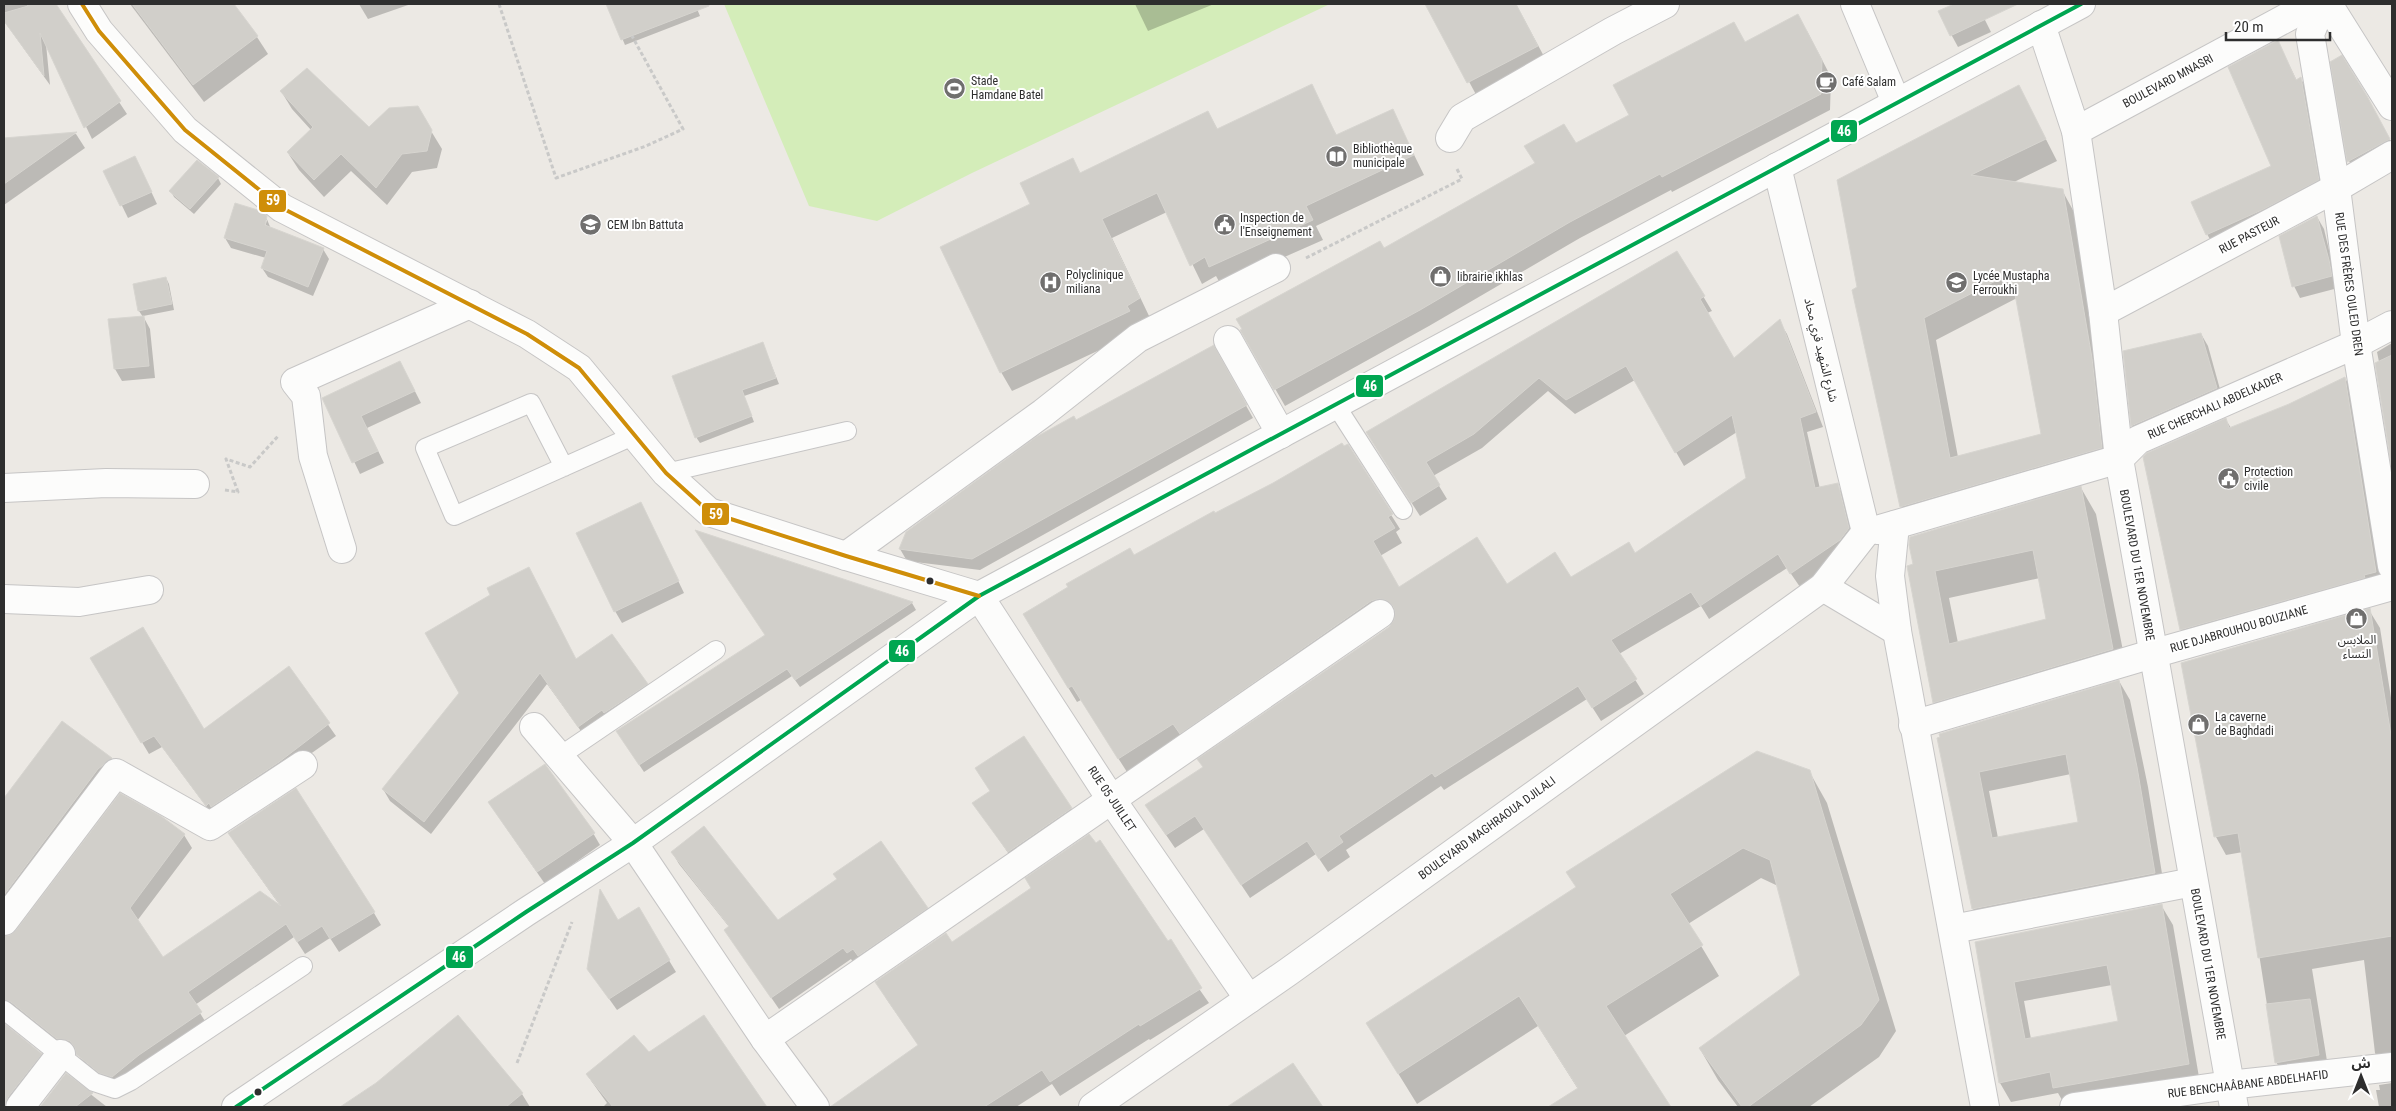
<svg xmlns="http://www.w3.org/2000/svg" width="2396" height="1111" viewBox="0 0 2396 1111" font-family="'Roboto Condensed','Noto Sans Arabic',sans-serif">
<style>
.pitch{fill:#d4edb9}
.shadow{fill:#0003;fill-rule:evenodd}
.building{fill:#d1cfca;stroke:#d7d5d0;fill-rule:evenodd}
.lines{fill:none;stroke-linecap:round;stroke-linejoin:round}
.lane-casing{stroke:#c6c5c5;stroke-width:20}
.street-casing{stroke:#c6c5c5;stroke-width:30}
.secondary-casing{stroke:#c6c5c5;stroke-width:30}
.path{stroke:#c9c9c8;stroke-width:3;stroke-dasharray:4 2.5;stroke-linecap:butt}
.lane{stroke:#fcfcfb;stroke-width:18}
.street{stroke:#fcfcfb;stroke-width:28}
.secondary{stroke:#fcfcfb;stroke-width:28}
.bus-1-casing{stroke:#fff;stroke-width:8}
.bus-2-casing{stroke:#fff;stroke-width:8}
.bus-1{stroke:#00a651;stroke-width:4}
.bus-2{stroke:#cf8e09;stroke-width:4}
.bus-dot{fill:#2e2e2e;stroke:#fff;stroke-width:2}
.labels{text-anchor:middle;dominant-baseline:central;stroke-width:4;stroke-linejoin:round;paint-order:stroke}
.poi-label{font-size:12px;fill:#2e2e2e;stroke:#fff;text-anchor:start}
.street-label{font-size:12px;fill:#2e2e2e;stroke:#fff}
.line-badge{stroke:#fff;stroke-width:2}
.badge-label{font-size:14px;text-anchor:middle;font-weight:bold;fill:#fff}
</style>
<rect width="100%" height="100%" fill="#ece9e4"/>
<path class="pitch" d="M724,4H1330L972,173L877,221L809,206Z"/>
<g class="shadow">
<path d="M4,4H54L127,114L92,139L46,44L50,85L4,21Z"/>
<path d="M130,4H232L257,37L268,54L204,102Z"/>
<path d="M359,4H411L368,19Z"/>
<path d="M608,4H695L700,16L625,45Z"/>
<path d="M1135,4H1214L1148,31Z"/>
<path d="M1427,4H1516L1555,77L1486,113Z"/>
<path d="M1957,4H1977L1991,32L1958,47L1939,12Z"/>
<path d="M1807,31L1831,77L1830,110L1672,192L1671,190L1580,238L1429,326L1285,406L1242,331L1384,250L1631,115L1745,43Z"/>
<path d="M2278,42L2297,81L2301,79L2310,95L2327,196L2216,250L2207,234L2273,166Z"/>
<path d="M2332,62L2377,116L2392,144L2359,179L2349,161Z"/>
<path d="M1311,86L1337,136L1392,110L1424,175L1316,226L1323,240L1221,285L1216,276L1202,284L1167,212L1112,238L1150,318L1140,331L1012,391L1001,372L1031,205L1080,174L1208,112L1218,130Z"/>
<path d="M2019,86L2057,161L2012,183L2062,190L2074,212L2114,469L1914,528L1901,506L1858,288ZM2017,298L2042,435L1958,457L1936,340Z"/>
<path d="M281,91L369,128L431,131L442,149L437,168L412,172L387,205L351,171L324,197L299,170L288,153L311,130L292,109Z"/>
<path d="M76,134L85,148L4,205V140Z"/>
<path d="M141,170L157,204L128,218L105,171Z"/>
<path d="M218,178L221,184L194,214L174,197L171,191Z"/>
<path d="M266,217L271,229L323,249L329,259L313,296L268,277L262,268L266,258L231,248L225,238ZM265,220H267L264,231Z"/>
<path d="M2317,217L2324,229L2338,288L2300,298L2294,286Z"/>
<path d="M1677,253L1712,311L1707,313L1734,360L1779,321L1787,334L1823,427L1807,432L1820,489L1837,485L1846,499L1856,543L1848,554L1800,587L1787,568L1709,619L1701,606L1619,654L1644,694L1601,721L1587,699L1444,790L1441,786L1346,850L1350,857L1328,872L1316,854L1250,898L1204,829L1175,848L1155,819L1204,768L1199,760L1390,628L1395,621V614L1387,612L1127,772L1081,700L1077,702L1032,629L1134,556L1347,445L1400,529L1396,532L1402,543L1380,556L1399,589L1506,585L1571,579L1635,555L1747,479L1737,432L1684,466L1635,380L1575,414L1548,391L1482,448L1433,476L1447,499L1420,516L1376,447Z"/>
<path d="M166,278L169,284L174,310L143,316L150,329L155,378L122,381L115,369L143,317L139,311L134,285Z"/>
<path d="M2201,334L2208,346L2223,400L2139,437L2132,426L2124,352Z"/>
<path d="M2392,343V462L2376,364L2379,362L2377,352Z"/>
<path d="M1213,347L1253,418L980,570L907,561L900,549L1076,422Z"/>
<path d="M765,349L779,384L744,396L754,422L700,443L696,437Z"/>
<path d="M400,362L421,403L367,428L384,463L360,474L324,398Z"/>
<path d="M2345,378L2354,394L2386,587L2190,645L2181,629L2226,420L2231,428L2289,405Z"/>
<path d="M2081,488L2096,514L2128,676L1950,729L1934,702L1909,567ZM2040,578L2048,620L1958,643L1949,598Z"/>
<path d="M647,516L684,593L622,623L615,611Z"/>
<path d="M698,533L912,603L916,610L800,687L792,676L644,772L622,739L769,640Z"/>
<path d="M2369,610L2380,628L2392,704V1071H2386L2375,1053L2364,960L2312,969L2329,1073L2287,1080L2276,1062L2243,852L2226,855L2216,837L2182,664Z"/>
<path d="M92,658L203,730L288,668L336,736L219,818L214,817L162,747L149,754Z"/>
<path d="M577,661L647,684L653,696L586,738L547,684L431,834L390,801L383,789L461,693Z"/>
<path d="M2119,681L2130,700L2148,787L2165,892L1984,928L1973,909L1939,738ZM2071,774L2080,823L1998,838L1989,791Z"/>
<path d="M63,723L111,759L118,771L4,911V800Z"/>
<path d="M976,768L1071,809L1081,826L1019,869L974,803L991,792Z"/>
<path d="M1809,771L1827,803L1896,1031L1879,1057L1809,1107H1738L1718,1080L1700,1049L1801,976L1778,886L1761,878L1688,924L1719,976L1624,1036L1670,1107H1550L1578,1089L1538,1026L1417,1104L1367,1023Z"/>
<path d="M121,795L160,817L184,835L192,848L137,921L163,958L281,907L229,834L374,913L381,925L339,952L330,938L305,954L294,937L195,1005L208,1026L120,1089L85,1067L78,1054L4,1016V949Z"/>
<path d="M489,803L593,833L600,845L545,884Z"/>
<path d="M672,852L777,922L927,908L934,920L854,964L851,959L779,1009L733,942L730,928L679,864Z"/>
<path d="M2161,905L2173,925L2200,1083L2066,1107L2058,1093L2011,1102L2000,1083L1977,943ZM2112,985L2119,1022L2031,1039L2024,1001Z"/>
<path d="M638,909L676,972L617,1010L588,969L618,922Z"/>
<path d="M1167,943L1209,1003L1150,1040L1149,1039L1060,1096L1052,1084L1016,1107H847L842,1100L919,1046L885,997L951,944Z"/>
<path d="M458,1017L522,1094L530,1107H342L377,1084Z"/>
<path d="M704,1017L766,1107H603L607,1103L587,1075L649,1054Z"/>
<path d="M4,1025L41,1054L48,1067L17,1107H4Z"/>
<path d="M1292,1065L1321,1107H1229Z"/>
<path d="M66,1075L107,1107H41Z"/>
<path d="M2392,1083V1107H2379L2376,1090H2380L2379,1085Z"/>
</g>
<g class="building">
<path d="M27,4H56L121,101L84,128L40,33L44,76L4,21V13L28,6Z"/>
<path d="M132,4H234L258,36L193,85Z"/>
<path d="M606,4H709V6L621,40Z"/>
<path d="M1425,4H1516L1538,46L1467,83Z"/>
<path d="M1954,4H2018L1950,36L1938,11Z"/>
<path d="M1798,14L1822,60L1821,94L1662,177L1660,174L1570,222L1420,310L1274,390L1240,330L1242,329L1236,319L1380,241L1384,248L1535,163L1524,146L1564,124L1576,143L1629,115L1613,85L1734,22L1745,42Z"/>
<path d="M2278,40L2296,80L2301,77L2319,180L2264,209L2206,235L2191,202L2271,166L2228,67Z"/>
<path d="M2342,55L2367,96L2390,139L2347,162L2330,62Z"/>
<path d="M307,68L369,127L389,108L418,106L432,130L427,151L402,154L376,188L341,154L314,180L287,152L313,127L280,91Z"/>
<path d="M1312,84L1336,135L1393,109L1414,155L1306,206L1313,220L1209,267L1205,257L1190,266L1157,193L1102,219L1140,298L1127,306L1130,311L1000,373L940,247L1030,204L1020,183L1073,158L1080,173L1208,111L1217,129Z"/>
<path d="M2019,85L2046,139L1971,175L2063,189L2092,358L2102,448L1900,507L1852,290L1857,287L1837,180ZM2011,273L2041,434L1950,458L1924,318Z"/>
<path d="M77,132L4,184V138Z"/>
<path d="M135,156L152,192L120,206L103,171Z"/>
<path d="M197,160L219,177L190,209L169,191Z"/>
<path d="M235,203L261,211L267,216L265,225L324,248L308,287L261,268L267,251L224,238Z"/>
<path d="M2317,216L2329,260L2332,276L2292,287L2279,236Z"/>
<path d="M1677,251L1705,296L1700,299L1734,358L1780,319L1816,412L1800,418L1815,488L1838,483L1849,528L1840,540L1790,574L1778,554L1700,606L1691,592L1611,640L1637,679L1592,708L1578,686L1435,777L1432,773L1339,836L1343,842L1319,859L1307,841L1241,885L1195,816L1166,835L1145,805L1203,767L1197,759L1389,627L1394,620L1395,612L1393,606L1386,600L1378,599L1371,601L1180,734L1173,724L1118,759L1072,686L1068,688L1023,614L1068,587L1066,584L1130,548L1134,555L1214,511L1215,513L1273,483L1342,443L1344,446L1348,444L1393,514L1388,517L1395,528L1373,541L1399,587L1477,537L1507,584L1555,552L1571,577L1629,542L1635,553L1746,478L1732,415L1675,453L1626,366L1566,400L1539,378L1474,434L1426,462L1440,485L1411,503L1366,432Z"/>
<path d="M166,277L172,304L138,311L133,284Z"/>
<path d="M144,316L149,366L114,369L108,319Z"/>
<path d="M2201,333L2217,388L2131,426L2123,351Z"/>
<path d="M763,342L776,378L742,390L752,416L695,438L672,376Z"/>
<path d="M1214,345L1247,405L972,559L899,549L906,532L1036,437L1074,416L1076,420Z"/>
<path d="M2392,355V470L2375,363Z"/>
<path d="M400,361L415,391L361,416L378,451L352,463L322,398Z"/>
<path d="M2345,377L2376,572L2364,575L2365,578L2180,630L2143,457L2147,453L2226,418L2229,428L2289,404Z"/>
<path d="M2081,486L2113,649L1933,703L1907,566L1913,564L1909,545L1910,537ZM2033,550L2046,619L1949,644L1935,571Z"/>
<path d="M641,502L679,581L614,612L576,533Z"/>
<path d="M695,530L913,602L795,680L787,669L639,765L616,731L765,635Z"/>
<path d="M529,567L576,659L612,634L648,684L604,713L602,710L578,727L540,673L424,822L382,789L459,693L425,633L490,595L487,588Z"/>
<path d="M2370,608L2392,741V936L2258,958L2238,833L2214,837L2181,663Z"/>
<path d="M143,627L204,729L289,666L330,723L279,762L211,807L209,803L206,806L154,736L141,743L90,658Z"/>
<path d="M2119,680L2137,767L2155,873L1972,909L1937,738L1940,737L1939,734ZM2066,754L2078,822L1992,838L1979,772Z"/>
<path d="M62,721L112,758L98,769L4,895V798Z"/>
<path d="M1024,736L1072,808L1008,852L972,803L990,791L975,768Z"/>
<path d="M1757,751L1810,770L1879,1000L1861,1025L1748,1107H1742L1699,1048L1800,975L1770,860L1743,848L1670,894L1703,945L1606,1006L1671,1107H1548L1578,1088L1519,996L1398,1074L1366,1023L1576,887L1566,872Z"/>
<path d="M545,764L595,833L537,872L488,802Z"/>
<path d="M296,788L375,912L330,939L322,926L297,942L286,924L188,992L202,1012L139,1055L112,1077L99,1073L76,1054L75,1048L70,1041L57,1039L11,1002L4,1000V936L10,935L16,930L120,793L161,816L185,834L130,908L163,957L260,891L281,906L228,833Z"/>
<path d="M704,826L778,920L837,879L833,874L881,841L928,908L858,956L853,949L847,953L843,948L771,998L724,930L729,926L671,852Z"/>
<path d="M1089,834L1096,843L1100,840L1168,941L1171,939L1202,988L1140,1026L1139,1024L1050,1082L1042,1070L984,1107H830L918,1045L875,982L946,933L952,942L1031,888L1025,878Z"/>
<path d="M600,889L618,920L639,907L670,960L609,999L587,969Z"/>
<path d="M2162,904L2189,1064L2053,1088L2050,1072L1999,1083L1975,942ZM2107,965L2118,1021L2025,1039L2014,982Z"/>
<path d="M2310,999L2319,1055L2275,1063L2266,1004Z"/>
<path d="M458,1015L523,1093L506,1107H340L376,1083Z"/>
<path d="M704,1015L767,1107H613L586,1074L634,1035L649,1052Z"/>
<path d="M4,1023L42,1054L8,1097L5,1107Z"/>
<path d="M1293,1063L1323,1107H1227Z"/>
<path d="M66,1073L93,1093L75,1107H40Z"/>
</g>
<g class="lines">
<defs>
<g id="lane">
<path d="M1335,404L1403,510"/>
<path d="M564,467L531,403L425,448L454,516L635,435"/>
<path d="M666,473L847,431"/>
<path d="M560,756L716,650"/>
<path d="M4,1010L94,1082L115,1089L131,1081L303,966"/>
</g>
<g id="street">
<path d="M82,4L99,31L185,130L282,208L527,334L579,368L666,473L709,512L846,556L979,596L1111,799L1249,999"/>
<path d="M1855,4L1896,102"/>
<path d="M2322,4L2310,34L2336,188L2356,344L2392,566"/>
<path d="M2328,4L2392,106"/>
<path d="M2076,131L2312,4"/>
<path d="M1450,138L1462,118L1613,31L1665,4"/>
<path d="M1777,167L1866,532"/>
<path d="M2103,312L2336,188L2392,155"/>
<path d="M1228,340L1281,434"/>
<path d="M4,488L106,483L195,484"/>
<path d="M1895,525L1890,576L1897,631L1985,1107"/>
<path d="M1877,530L2119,459L2138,440L2356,344L2392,325"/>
<path d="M342,549L313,456L306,396L295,382L470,304"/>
<path d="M846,556L1043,413L1138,338L1276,268"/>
<path d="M1823,587L1897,631"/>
<path d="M4,599L79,602L149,590"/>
<path d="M1913,725L2152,654L2392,586"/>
<path d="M534,727L633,843L765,1039L815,1107"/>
<path d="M4,921L116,773L210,826L303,765"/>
<path d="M1953,929L2193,882"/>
<path d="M765,1039L1380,614"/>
<path d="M20,1107L61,1054"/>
<path d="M1093,1107L1288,972L1823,587L1866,532"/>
<path d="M2074,1107L2229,1085L2392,1067"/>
</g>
<g id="secondary">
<path d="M2041,25L2076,131L2103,312L2119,459L2234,1107"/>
<path d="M236,1107L526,912L633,843L979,596L2081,4"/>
</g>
</defs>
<use href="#lane" class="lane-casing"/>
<use href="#street" class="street-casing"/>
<use href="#secondary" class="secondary-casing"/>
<g class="path">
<path d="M499,4L556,178L646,146L683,129L632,36"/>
<path d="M1306,258L1462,179L1457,169"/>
<path d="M225,490L238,492L226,459L250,467L279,435"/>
<path d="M517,1063L572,922"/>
</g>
<use href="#lane" class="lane"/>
<use href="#street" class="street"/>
<use href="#secondary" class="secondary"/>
<defs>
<path id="bus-1" d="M236,1107L526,912L633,843L979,596L2081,4"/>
<path id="bus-2" d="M82,4L99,31L185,130L282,208L527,334L579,368L666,473L709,512L846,556L979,596"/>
</defs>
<use href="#bus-1" class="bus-1-casing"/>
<use href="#bus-2" class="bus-2-casing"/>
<use href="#bus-1" class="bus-1"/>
<use href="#bus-2" class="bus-2"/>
</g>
<defs>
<symbol id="cafe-disc" viewBox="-11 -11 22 22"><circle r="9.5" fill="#706f6e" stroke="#fff"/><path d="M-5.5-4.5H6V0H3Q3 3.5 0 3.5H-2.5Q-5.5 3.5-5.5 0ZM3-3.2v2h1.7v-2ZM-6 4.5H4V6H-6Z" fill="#fff"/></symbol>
<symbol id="stadium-disc" viewBox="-11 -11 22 22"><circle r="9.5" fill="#706f6e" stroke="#fff"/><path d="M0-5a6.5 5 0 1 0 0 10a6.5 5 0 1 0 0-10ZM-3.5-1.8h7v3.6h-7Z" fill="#fff"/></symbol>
<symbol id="library-disc" viewBox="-11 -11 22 22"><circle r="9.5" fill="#706f6e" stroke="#fff"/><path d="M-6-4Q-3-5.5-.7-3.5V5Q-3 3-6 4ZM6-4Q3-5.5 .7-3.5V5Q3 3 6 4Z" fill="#fff"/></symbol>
<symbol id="school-disc" viewBox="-11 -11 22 22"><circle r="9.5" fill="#706f6e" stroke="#fff"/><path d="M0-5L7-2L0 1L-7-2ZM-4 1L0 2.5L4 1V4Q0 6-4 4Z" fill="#fff"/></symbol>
<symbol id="civic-disc" viewBox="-11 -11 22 22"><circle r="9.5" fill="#706f6e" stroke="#fff"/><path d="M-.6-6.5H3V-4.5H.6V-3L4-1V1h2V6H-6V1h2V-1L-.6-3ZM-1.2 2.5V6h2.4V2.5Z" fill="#fff"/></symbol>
<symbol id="shop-disc" viewBox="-11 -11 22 22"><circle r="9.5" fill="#706f6e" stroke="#fff"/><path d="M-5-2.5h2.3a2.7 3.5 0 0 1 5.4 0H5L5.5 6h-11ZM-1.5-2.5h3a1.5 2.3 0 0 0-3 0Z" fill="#fff"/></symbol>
<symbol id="hospital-disc" viewBox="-11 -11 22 22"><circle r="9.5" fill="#706f6e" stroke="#fff"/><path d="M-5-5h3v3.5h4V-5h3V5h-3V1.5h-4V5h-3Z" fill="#fff"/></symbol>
</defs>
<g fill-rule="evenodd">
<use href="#cafe-disc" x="1814" y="70" width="25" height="25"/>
<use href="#stadium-disc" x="942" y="76" width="25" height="25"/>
<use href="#library-disc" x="1324" y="144" width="25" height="25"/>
<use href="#school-disc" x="578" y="212" width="25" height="25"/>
<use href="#civic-disc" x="1212" y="212" width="25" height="25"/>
<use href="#shop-disc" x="1428" y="264" width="25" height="25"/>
<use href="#hospital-disc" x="1038" y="270" width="25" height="25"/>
<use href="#school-disc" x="1944" y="270" width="25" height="25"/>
<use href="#civic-disc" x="2216" y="466" width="25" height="25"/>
<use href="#shop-disc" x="2344" y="606" width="25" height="25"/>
<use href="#shop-disc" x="2186" y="712" width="25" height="25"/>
</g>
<g class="bus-dot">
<circle cx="930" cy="581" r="4.5"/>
<circle cx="258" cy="1092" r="4.5"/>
</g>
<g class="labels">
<g class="poi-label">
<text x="971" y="81">Stade<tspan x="971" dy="14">Hamdane Batel</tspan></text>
<text x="1842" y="82">Café Salam</text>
<text x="1353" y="149">Bibliothèque<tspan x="1353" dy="14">municipale</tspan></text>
<text x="1240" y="218">Inspection de<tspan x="1240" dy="14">l'Enseignement</tspan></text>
<text x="607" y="225">CEM Ibn Battuta</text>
<text x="1066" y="275">Polyclinique<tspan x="1066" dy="14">miliana</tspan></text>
<text x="1973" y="276">Lycée Mustapha<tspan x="1973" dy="14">Ferroukhi</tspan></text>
<text x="1457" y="277">librairie ikhlas</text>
<text x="2244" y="472">Protection<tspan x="2244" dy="14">civile</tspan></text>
<text x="2357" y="640" text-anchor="middle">الملابس<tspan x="2357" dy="14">النساء</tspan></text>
<text x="2215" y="717">La caverne<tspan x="2215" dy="14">de Baghdadi</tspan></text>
</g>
<g class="street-label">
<text transform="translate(2168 81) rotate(-28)">BOULEVARD MNASRI</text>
<text transform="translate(2249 235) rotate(-28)">RUE PASTEUR</text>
<text transform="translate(2349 284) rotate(82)">RUE DES FRÈRES OULED DREN</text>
<text transform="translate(1821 350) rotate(76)">شارع الشهيد قري محاد</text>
<text transform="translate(2215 406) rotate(-24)">RUE CHERCHALI ABDELKADER</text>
<text transform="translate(2137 565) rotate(80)">BOULEVARD DU 1ER NOVEMBRE</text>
<text transform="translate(2239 629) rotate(-16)">RUE DJABROUHOU BOUZIANE</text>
<text transform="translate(1112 799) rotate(56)">RUE 05 JUILLET</text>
<text transform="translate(1487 828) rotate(-36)">BOULEVARD MAGHRAOUA DJILALI</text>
<text transform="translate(2208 964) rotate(80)">BOULEVARD DU 1ER NOVEMBRE</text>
<text transform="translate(2248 1084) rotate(-7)">RUE BENCHAÂBANE ABDELHAFID</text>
</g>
</g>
<g class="line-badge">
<rect x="1830" y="119" width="28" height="24" rx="5" fill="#00a651"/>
<rect x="258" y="189" width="29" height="24" rx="5" fill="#cf8e09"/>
<rect x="1355" y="374" width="29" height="24" rx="5" fill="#00a651"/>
<rect x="701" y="502" width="29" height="24" rx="5" fill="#cf8e09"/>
<rect x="888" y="639" width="28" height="24" rx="5" fill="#00a651"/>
<rect x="445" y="945" width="29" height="24" rx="5" fill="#00a651"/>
</g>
<g class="badge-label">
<text x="1844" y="136">46</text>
<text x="273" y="205">59</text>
<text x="1370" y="391">46</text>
<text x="716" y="519">59</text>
<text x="902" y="656">46</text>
<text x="459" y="962">46</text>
</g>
<rect width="2396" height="1111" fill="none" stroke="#2e2e2e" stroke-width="10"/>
<g transform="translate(2361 1076)" stroke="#ffffff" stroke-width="4" paint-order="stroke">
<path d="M0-4L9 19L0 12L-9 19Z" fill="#2e2e2e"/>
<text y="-8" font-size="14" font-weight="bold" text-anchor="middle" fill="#2e2e2e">ش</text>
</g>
<path d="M2226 32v8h104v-8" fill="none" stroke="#2e2e2e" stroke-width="2.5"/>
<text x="2234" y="32" font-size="15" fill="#2e2e2e" stroke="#ffffff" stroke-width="4" paint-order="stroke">20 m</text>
</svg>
